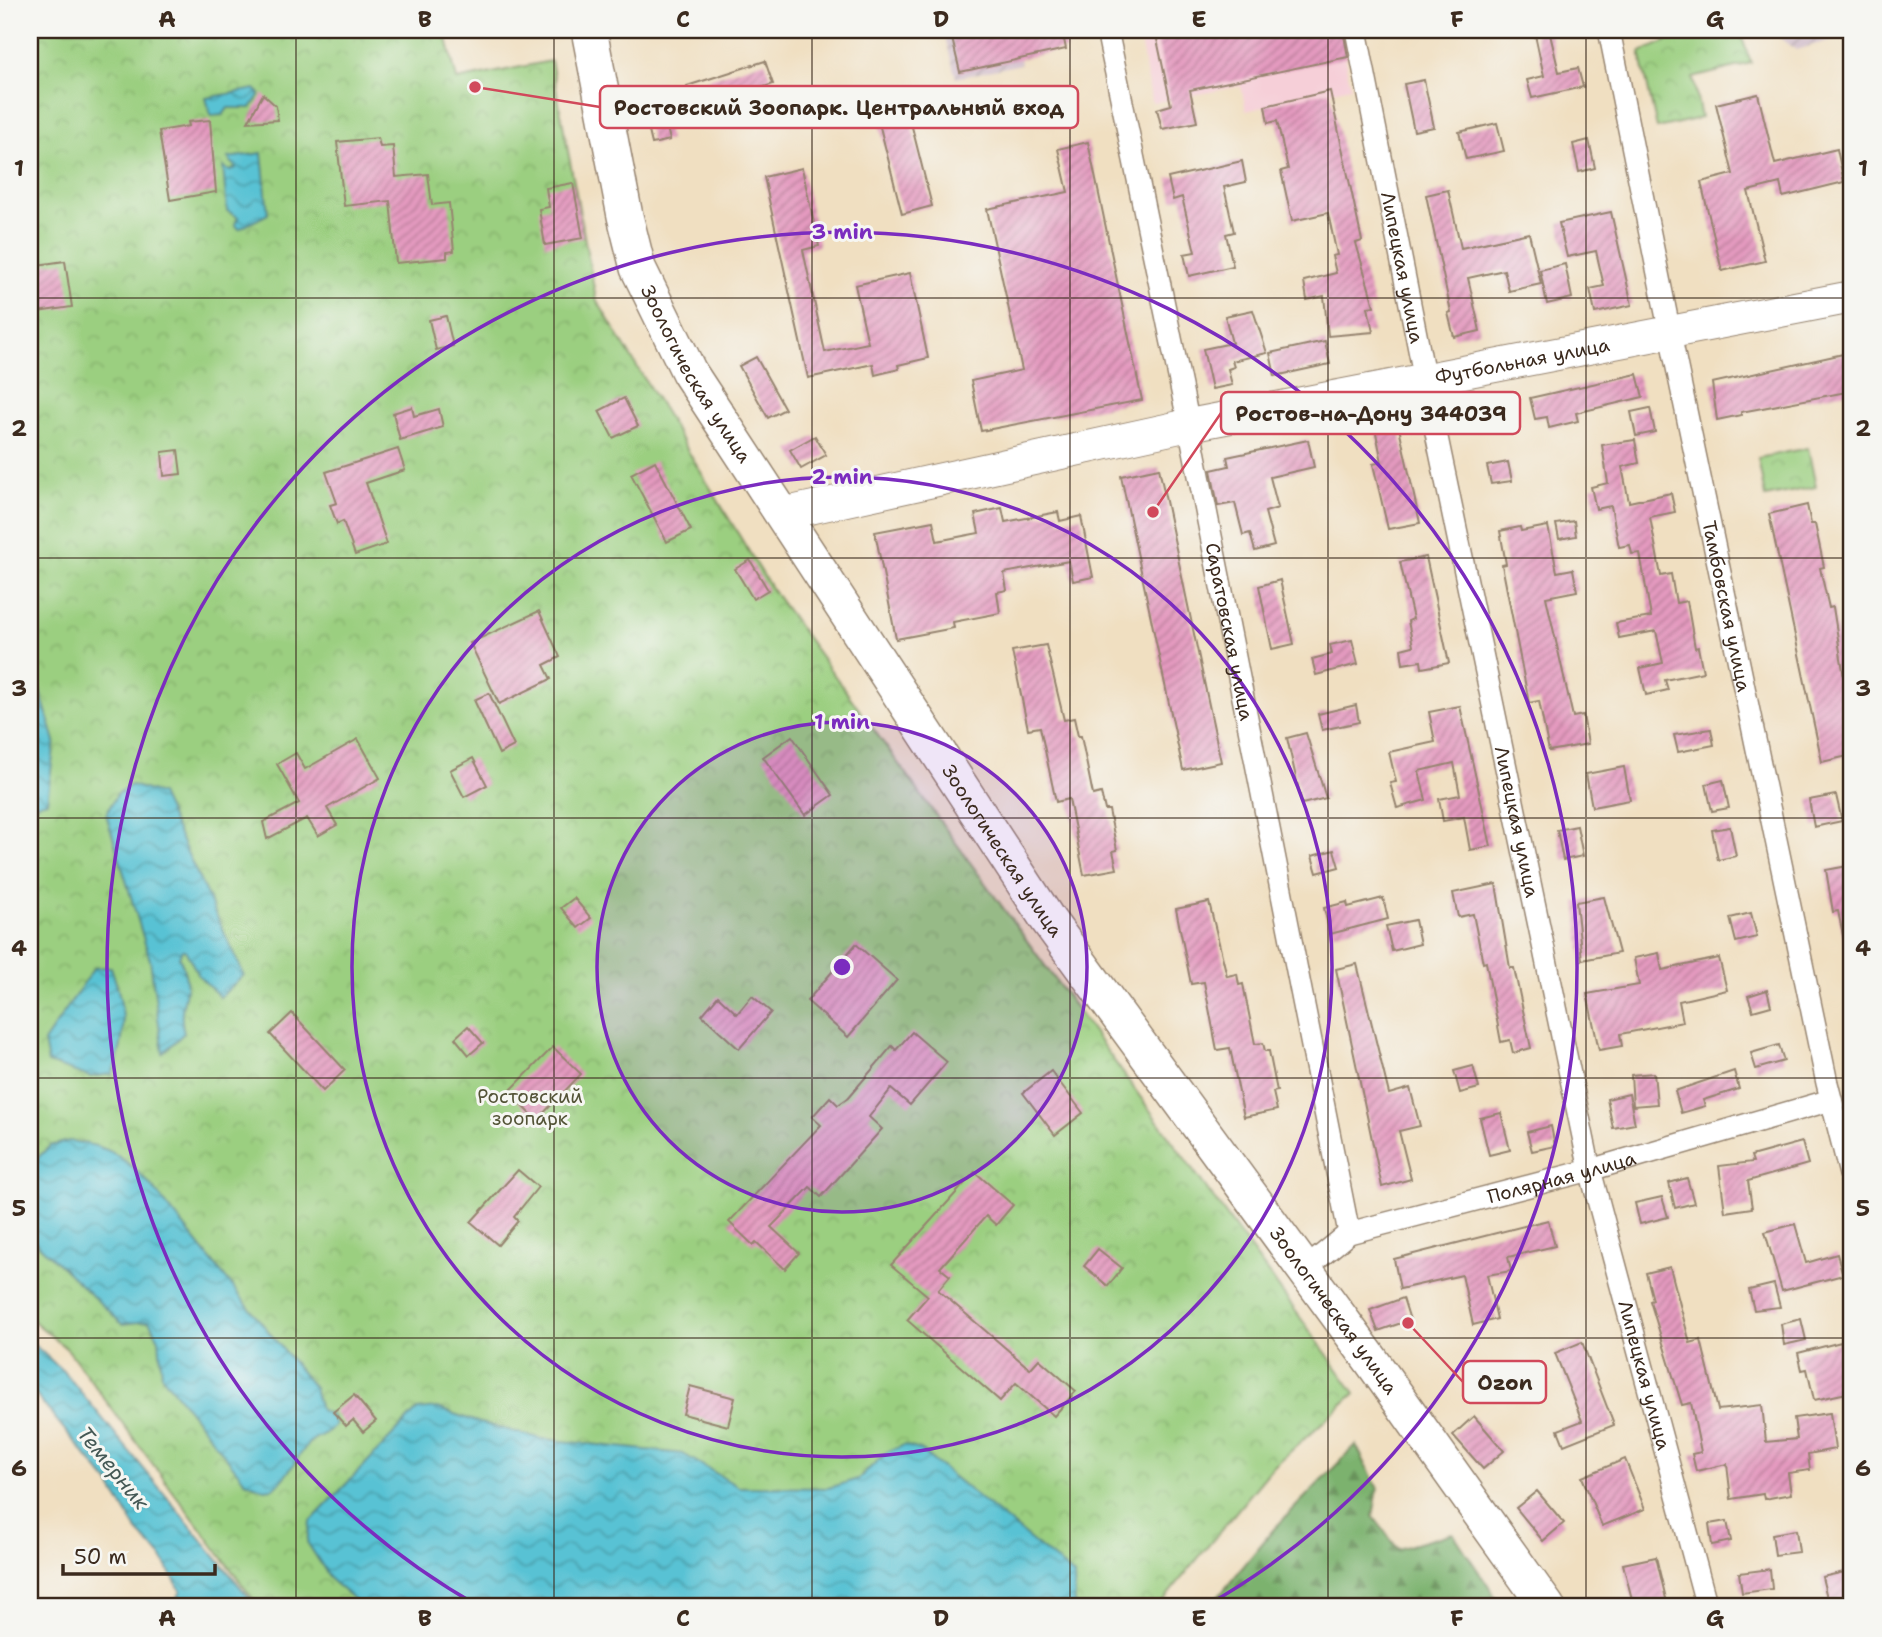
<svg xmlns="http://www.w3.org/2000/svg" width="1882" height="1637" viewBox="0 0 1882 1637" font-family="'Shantell Sans',sans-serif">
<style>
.built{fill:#f6cfd8}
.industrial{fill:url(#industrial-furrows)}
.forest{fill:url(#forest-firs);stroke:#5c6e46;stroke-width:2}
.park{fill:url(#park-crowns);stroke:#6b7c4f;stroke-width:2}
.water{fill:url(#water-waves);stroke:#4a7679;stroke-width:2}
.building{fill:url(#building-hatch)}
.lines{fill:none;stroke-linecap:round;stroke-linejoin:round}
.minor-casing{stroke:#968470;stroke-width:24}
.secondary-casing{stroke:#968470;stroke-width:34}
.primary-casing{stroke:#968470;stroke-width:38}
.minor{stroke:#fff;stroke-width:21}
.secondary{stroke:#fff;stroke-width:32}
.primary{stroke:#fff;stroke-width:35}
.grid{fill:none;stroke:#3b2a1e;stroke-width:2;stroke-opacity:0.55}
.ring{fill:none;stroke:#7b2cbf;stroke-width:3.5}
.labels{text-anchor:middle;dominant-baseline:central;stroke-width:6;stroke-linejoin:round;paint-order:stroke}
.street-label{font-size:19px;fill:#3b2a1e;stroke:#f6f6f2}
.park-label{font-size:19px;fill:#535336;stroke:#f6f6f2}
.water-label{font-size:21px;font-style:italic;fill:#445855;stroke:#f6f6f2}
.centre{fill:#7b2cbf;stroke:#f6f6f2;stroke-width:3.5}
.ring-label{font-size:21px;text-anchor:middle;font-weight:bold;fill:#7b2cbf;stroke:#f6f6f2;stroke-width:6;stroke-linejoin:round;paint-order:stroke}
.leader{fill:none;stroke:#d1495b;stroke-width:2.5}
.callout-dot{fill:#d1495b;stroke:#f6f6f2;stroke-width:2.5}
.callout{fill:#f6f6f2;stroke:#d1495b;stroke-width:2.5}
.callout-label{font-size:21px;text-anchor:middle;font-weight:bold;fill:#3b2a1e}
.neatline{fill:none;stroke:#3b2a1e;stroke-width:2.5}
.grid-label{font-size:23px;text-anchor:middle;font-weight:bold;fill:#3b2a1e}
</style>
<defs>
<pattern id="industrial-furrows" width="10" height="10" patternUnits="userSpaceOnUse" patternTransform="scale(1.75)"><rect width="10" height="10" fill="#d1bdca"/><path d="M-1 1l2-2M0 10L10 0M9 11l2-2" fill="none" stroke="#ab9aa3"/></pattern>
<pattern id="forest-firs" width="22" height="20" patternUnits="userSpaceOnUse" patternTransform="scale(1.75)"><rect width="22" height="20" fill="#7cb26e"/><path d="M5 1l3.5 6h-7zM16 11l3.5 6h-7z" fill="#67915a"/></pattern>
<pattern id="park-crowns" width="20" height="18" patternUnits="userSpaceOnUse" patternTransform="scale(1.75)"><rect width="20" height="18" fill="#9bcf80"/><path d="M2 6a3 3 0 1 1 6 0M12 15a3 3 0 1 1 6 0" fill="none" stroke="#86b26e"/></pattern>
<pattern id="water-waves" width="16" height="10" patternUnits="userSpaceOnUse" patternTransform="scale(1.75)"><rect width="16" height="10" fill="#58c2d4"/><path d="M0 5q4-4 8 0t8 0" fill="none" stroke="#4a9eab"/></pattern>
<pattern id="building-hatch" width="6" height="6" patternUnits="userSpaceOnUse" patternTransform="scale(1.75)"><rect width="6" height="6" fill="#e49abf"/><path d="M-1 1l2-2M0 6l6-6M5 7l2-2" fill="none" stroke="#ba7e9b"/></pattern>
</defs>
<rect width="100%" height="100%" fill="#f6f6f2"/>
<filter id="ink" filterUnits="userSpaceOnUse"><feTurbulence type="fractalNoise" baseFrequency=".0143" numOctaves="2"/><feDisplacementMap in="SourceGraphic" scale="14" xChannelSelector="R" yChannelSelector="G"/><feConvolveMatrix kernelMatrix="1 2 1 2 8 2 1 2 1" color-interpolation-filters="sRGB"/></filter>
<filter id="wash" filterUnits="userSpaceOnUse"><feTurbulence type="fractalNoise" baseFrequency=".00686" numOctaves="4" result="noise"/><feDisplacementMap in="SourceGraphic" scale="28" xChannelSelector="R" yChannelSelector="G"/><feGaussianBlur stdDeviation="1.57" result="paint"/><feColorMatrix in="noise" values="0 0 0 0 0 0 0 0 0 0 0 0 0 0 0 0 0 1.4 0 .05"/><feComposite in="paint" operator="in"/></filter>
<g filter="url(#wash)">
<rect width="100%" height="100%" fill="#f0dfc1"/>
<path class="built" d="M1138,30H1338L1351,87L1246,111L1241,86L1152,103Z"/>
<g class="industrial">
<path d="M943,30H1014L1021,64L956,78Z"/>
<path d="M1771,30H1852V34L1796,50Z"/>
</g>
<path class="forest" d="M1356,1445L1378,1489L1373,1516L1398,1549L1453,1533L1502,1607H1210L1273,1530Z"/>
<g class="park">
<path d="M30,30H445L457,80L551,61L596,299L771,588L1355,1393L1272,1468L1158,1607H259L68,1350L30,1318Z"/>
<path d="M1694,30H1739L1751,63L1693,78L1701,118L1657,128L1640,52Z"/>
<path d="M1808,448L1816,487L1765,497L1758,458Z"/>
</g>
<g class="water">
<path d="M255,89L260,94L251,108H228L223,115L211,116L206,98Z"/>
<path d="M262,153L268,214L239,229L235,224L238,217L227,211L223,167L230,171L236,168L228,158Z"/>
<path d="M30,657L55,741L47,801L30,806Z"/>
<path d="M131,785L160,794L244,975L220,997L199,976L185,950H182L179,957C197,996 175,998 184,1033L163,1053L150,960L106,814L117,794Z"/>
<path d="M111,967C125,1008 129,1034 112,1074L90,1077L48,1063L44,1042L94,968Z"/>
<path d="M69,1141C111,1146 120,1155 150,1184L314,1388L320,1410L331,1415L335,1425C328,1435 315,1436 308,1444C296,1459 289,1475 274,1488L264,1489L245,1481L162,1376L159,1339L149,1321L122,1324L30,1237V1165L50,1146Z"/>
<path d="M30,1341L66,1374L257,1607H173L181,1591L161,1556L138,1532L108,1482L30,1388Z"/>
<path d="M437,1408L480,1423L543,1439L683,1454L739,1487L828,1488L858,1479L887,1452L904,1445L920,1450L1074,1575L1075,1607H363L332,1581L307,1542L310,1522L417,1410Z"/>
</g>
<g id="blocks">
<g class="building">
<path d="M950,30H1062L1066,49L960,72Z"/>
<path d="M1155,30H1343L1348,57L1190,90L1197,122L1162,129L1157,109L1171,105Z"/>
<path d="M1534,30H1549L1559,72L1578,68L1583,87L1532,98L1527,80L1544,76Z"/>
<path d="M765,61L773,84L737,96L741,108L667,128L670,140L652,144L642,102L688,90L687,86Z"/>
<path d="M1424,80L1434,127L1414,131L1404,84Z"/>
<path d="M1053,86L1056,105L1039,108L1035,89Z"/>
<path d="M1330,91L1362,241L1356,243L1374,306L1368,307L1373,332L1328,336L1324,296L1307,300L1304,281L1336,273L1332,256L1337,255L1328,213L1292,221L1281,171L1288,169L1277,121L1268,123L1265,106Z"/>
<path d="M263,94L276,106L278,120L248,122Z"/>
<path d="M1758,94L1775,164L1837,149L1844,182L1783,197L1780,183L1748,191L1765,261L1722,271L1701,182L1733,174L1716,104Z"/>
<path d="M907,107L932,206L902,214L877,115Z"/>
<path d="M210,120L216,192L170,200L159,131L189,126L188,122Z"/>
<path d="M1497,123L1504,151L1466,159L1459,132Z"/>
<path d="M378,138L380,147L393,146L396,177L428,174L432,205L449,203L454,251L447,252V258L396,263L390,201L344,206L337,142Z"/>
<path d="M1589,140L1595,168L1579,172L1573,144Z"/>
<path d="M1088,142L1142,400L981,431L971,381L1022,370L987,209L1068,192L1058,149Z"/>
<path d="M1242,161L1246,182L1224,187L1234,232L1226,234L1233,266L1189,276L1184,254L1195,252L1182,197L1173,200L1168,178Z"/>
<path d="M802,168L819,246L803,250L825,352L868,343L855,285L910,273L928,358L898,365L899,369L875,375L873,364L808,378L764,177Z"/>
<path d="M573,183L583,238L545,245L539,209L549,207L546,188Z"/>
<path d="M1448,190L1461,248L1529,233L1541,284L1509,291L1504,270L1468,278L1480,331L1454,337L1448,313L1451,312L1426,195Z"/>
<path d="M1611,212L1632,305L1595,313L1590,289L1604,286L1596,251L1567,257L1559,223Z"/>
<path d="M65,261L72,307L30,313V266Z"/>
<path d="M1565,264L1572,298L1547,304L1540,270Z"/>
<path d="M1253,310L1267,353L1232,361L1234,367L1228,369L1232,385L1212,389L1203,349L1232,343L1225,316Z"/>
<path d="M446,316L453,346L436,350L429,320Z"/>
<path d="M1325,341L1330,364L1275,376L1270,353Z"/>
<path d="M1852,352V391L1741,412V415L1717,420L1712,383Z"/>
<path d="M756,357L785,409L768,418L739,366Z"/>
<path d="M1637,374L1643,397L1576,413L1578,421L1549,428L1547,417L1535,419L1530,398Z"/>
<path d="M624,398L638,426L613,438L599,411Z"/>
<path d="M412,407L414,416L439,409L443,427L400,440L393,413Z"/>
<path d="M1650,408L1655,432L1636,436L1631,412Z"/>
<path d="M1398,423L1420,523L1388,529L1373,464L1382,462L1375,428Z"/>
<path d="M815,436L826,455L801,469L790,450Z"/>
<path d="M1308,440L1314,467L1270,477L1278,508L1265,512L1274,546L1255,551L1250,533L1243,535L1235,503L1218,506L1211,470L1229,466L1227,457Z"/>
<path d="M1635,440L1639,463L1622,467L1629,502L1671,493L1675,512L1650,517L1661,576L1671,574L1676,603L1687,601L1695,648L1698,647L1703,672L1665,680L1668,690L1646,695L1640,668L1663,663L1656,631L1619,638L1616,623L1651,617L1640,553L1632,554L1630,545L1619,547L1611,506L1596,509L1591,487L1608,483L1602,445Z"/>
<path d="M398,449L405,470L366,483L387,544L355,555L343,521L337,524L330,505L337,503L326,472Z"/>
<path d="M178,450L181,474L164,476L162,452Z"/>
<path d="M655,461L691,530L667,542L631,474Z"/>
<path d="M1508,462L1512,481L1491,484L1487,466Z"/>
<path d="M1159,468L1221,762L1183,770L1121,476Z"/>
<path d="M1807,505L1811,524H1815L1824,567L1820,568L1829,608L1833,607L1846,690L1850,689L1852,701V755L1822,762L1769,514Z"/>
<path d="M1002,508L1005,522L1058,512L1060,521L1081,516L1093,577L1073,581L1069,561L1004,573L1007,590L997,592L1000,613L953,622L954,628L896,639L875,532L933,521L937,541L979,533L975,514Z"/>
<path d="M1574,521L1576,536L1559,539L1556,524Z"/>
<path d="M1548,526L1557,572L1573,569L1577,591L1546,597L1573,717L1583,715L1588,744L1549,751L1539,701L1529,703L1502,565L1506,564L1500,531L1520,527L1521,531Z"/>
<path d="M1426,557L1449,663L1422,668L1421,661L1403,664L1401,649L1413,646L1408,621L1413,619L1400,562Z"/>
<path d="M750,560L768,590L753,599L735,569Z"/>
<path d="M1280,580L1294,644L1272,649L1259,586Z"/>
<path d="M539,611L560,657L544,665L551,679L499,704L470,643Z"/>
<path d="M1352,640L1358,664L1316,675L1312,659L1332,654L1330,645Z"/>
<path d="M1046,645L1064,720L1074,718L1078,736H1081L1093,795L1101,793L1105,810H1109L1117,850L1113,851L1117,869L1084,875L1069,799L1056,802L1040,727L1028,729L1012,651Z"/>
<path d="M489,693L514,746L499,754L474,700Z"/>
<path d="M1356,705L1359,722L1322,730L1318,714Z"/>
<path d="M1460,706L1491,846L1470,850L1464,817L1443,821L1439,799L1460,795L1454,763L1419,771L1426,800L1397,808L1390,783L1396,782L1389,752L1435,742L1429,712Z"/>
<path d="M1711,729L1714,745L1678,752L1674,735Z"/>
<path d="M1306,733L1326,798L1302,804L1287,738Z"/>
<path d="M792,736L833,795L805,815L763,757Z"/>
<path d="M358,739L380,778L327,808L337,825L318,836L307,818L267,839L263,822L299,803L277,764L296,753L305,769Z"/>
<path d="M473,758L487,785L464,797L450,770Z"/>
<path d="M1624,767L1630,800L1592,807L1586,774Z"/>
<path d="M1723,780L1729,808L1712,811L1706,784Z"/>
<path d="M1836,795L1842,821L1814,827L1809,800Z"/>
<path d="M1577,826L1583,856L1563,860L1557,830Z"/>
<path d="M1730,827L1736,856L1718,860L1712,830Z"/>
<path d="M1334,850L1339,867L1317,873L1312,856Z"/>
<path d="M1848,866L1852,891V944L1845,945L1838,911L1833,912L1826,870Z"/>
<path d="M1496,884L1510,968H1514L1531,1048L1513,1053L1510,1040L1501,1042L1486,962L1483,963L1473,914L1458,917L1453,893Z"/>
<path d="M1604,897L1619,953L1582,960L1576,902Z"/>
<path d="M574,898L591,918L578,928L561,908Z"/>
<path d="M1383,898L1388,919L1330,934L1324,908L1347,902L1348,907Z"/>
<path d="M1209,902L1227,976L1237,974L1239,985L1243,984L1255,1044L1263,1043L1265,1051H1269L1277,1091L1273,1092L1277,1110L1244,1117L1230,1048L1217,1050L1204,982L1191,984L1176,909Z"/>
<path d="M1751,913L1757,937L1736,942L1730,918Z"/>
<path d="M1415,920L1420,944L1392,951L1386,926Z"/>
<path d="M856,944L897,980L848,1037L807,1001Z"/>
<path d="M1659,953L1662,970L1719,958L1727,990L1679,1001L1683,1022L1620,1034L1622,1046L1599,1050L1587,994L1639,985L1634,958Z"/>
<path d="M1357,964L1389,1094L1410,1088L1420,1126L1399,1131L1411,1179L1382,1187L1336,969Z"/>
<path d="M1767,990L1771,1006L1753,1011L1748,996Z"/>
<path d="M718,996L737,1014L752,996L771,1012L739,1049L702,1015Z"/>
<path d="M292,1013L345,1070L323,1091L270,1034Z"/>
<path d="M468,1026L483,1043L469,1055L455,1038Z"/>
<path d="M912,1032L947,1062L910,1105L891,1089L869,1117L882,1129L821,1197L810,1187L771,1227L799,1253L785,1269L756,1242L753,1245L729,1222L821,1125L812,1117L830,1097L838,1105L848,1098L892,1046L896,1050Z"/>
<path d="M1779,1045L1784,1061L1756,1069L1751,1053Z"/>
<path d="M553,1047L581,1074L537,1120L509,1092Z"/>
<path d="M1473,1066L1479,1088L1460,1093L1454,1071Z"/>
<path d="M1051,1071L1083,1113L1055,1135L1023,1093Z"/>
<path d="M1734,1071L1739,1089L1703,1100L1705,1106L1681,1113L1675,1091Z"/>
<path d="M1654,1073L1657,1104L1633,1106L1631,1075Z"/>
<path d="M1629,1094L1635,1124L1613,1128L1607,1099Z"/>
<path d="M1501,1113L1510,1150L1489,1155L1480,1118Z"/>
<path d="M1551,1126L1555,1146L1532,1151L1527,1132Z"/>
<path d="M1802,1142L1808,1164L1748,1181L1752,1208L1725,1212L1719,1166L1753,1162L1751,1156Z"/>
<path d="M518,1170L538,1187L514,1217L518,1221L498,1245L471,1222Z"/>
<path d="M975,1172L1013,1205L996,1225L986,1216L940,1268L950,1276L938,1290L1030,1369L1039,1359L1076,1391L1054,1416L1016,1383L1000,1401L907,1320L928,1296L891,1265Z"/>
<path d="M1687,1178L1694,1203L1675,1208L1669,1183Z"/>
<path d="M1662,1197L1668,1217L1640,1224L1635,1203Z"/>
<path d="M1548,1220L1555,1246L1508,1257L1511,1271L1487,1275L1497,1319L1473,1325L1462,1275L1400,1289L1394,1259Z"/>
<path d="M1795,1224L1806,1263L1837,1254L1843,1275L1782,1291L1765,1232Z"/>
<path d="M1098,1249L1122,1268L1108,1286L1084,1266Z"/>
<path d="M1670,1267L1690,1343L1701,1340L1718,1410L1762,1405L1766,1442L1797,1439L1794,1418L1830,1413L1835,1449L1808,1454L1810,1470L1788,1473L1791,1494L1764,1499L1763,1494L1731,1499L1727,1464L1696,1471L1692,1454L1701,1452L1691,1403L1682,1405L1650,1301L1653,1300L1646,1273Z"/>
<path d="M1774,1284L1780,1307L1754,1310L1749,1290Z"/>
<path d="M1403,1298L1410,1320L1378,1331L1370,1310Z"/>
<path d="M1801,1319L1806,1340L1784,1345L1781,1324Z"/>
<path d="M1582,1342L1614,1425L1564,1445L1558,1430L1582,1421L1555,1353Z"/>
<path d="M1841,1342L1849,1372L1852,1371V1392L1814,1400L1807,1369L1802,1370L1798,1353Z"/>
<path d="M690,1386L735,1398L728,1426L683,1414Z"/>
<path d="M354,1395L376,1421L363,1432L353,1420L346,1426L333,1412Z"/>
<path d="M1474,1416L1504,1451L1483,1469L1453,1435Z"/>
<path d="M1625,1459L1645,1509L1602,1526L1582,1477Z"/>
<path d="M1537,1491L1564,1523L1543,1541L1516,1508Z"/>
<path d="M1727,1521L1731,1541L1712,1545L1709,1524Z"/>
<path d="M1796,1530L1799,1552L1775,1555L1772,1534Z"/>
<path d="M1656,1557L1668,1607H1634L1623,1564Z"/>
<path d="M1770,1569L1772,1589L1742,1593L1739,1573Z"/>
<path d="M1849,1571L1852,1597L1828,1602L1822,1577Z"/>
</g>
</g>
</g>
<g filter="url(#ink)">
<use href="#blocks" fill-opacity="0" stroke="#968470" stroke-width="2"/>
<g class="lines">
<defs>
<g id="minor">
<path id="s1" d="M1107,30L1189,425L1349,1233"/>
<path id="s2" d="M1356,30L1425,380L1590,1170L1707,1607"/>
<path id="s3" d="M1609,30L1676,363L1827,1083L1852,1182"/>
<path id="s4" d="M1304,1270L1349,1233L1590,1170L1831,1100"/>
</g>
<g id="secondary">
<path id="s5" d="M782,514L1189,425L1852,297"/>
</g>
<g id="primary">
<path id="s6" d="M589,30L625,216L638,268L689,372L1048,920L1371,1360L1547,1607"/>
</g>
</defs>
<use href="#minor" class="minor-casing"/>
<use href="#secondary" class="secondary-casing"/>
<use href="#primary" class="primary-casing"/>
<use href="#minor" class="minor"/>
<use href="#secondary" class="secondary"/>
<use href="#primary" class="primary"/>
</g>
</g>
<path class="grid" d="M296,30V1607M554,30V1607M812,30V1607M1070,30V1607M1328,30V1607M1586,30V1607M30,298H1852M30,558H1852M30,818H1852M30,1078H1852M30,1338H1852"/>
<circle cx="842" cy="967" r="245" fill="#7b2cbf" fill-opacity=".12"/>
<g class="ring">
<circle cx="842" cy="967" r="245"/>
<circle cx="842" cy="967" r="490"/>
<path d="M480 1607A735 735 0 1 1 1204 1607"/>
</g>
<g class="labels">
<g class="street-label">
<text stroke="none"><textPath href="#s2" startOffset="242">Липецкая улица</textPath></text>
<text stroke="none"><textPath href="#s5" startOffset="756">Футбольная улица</textPath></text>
<text stroke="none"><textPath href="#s6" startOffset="364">Зоологическая улица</textPath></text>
<text stroke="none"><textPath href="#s3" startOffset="588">Тамбовская улица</textPath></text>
<text stroke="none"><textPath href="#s1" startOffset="614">Саратовская улица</textPath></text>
<text stroke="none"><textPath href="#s2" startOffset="808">Липецкая улица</textPath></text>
<text stroke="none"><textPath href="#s6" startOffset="931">Зоологическая улица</textPath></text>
<text stroke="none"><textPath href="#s4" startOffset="278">Полярная улица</textPath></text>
<text stroke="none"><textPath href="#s6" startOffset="1498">Зоологическая улица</textPath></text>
<text stroke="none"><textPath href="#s2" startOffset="1376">Липецкая улица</textPath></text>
</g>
<g class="park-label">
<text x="530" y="1096">Ростовский<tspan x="530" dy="22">зоопарк</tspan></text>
</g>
<g class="water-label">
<text transform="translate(113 1468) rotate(51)">Темерник</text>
</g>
</g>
<circle cx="842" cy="967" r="10" class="centre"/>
<g class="ring-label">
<text x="842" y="239">3 min</text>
<text x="842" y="484">2 min</text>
<text x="842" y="729">1 min</text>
</g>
<path class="leader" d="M475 87L600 107M1153 512L1221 413M1408 1323L1463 1382"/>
<g class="callout-dot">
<circle cx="475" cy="87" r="7"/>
<circle cx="1153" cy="512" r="7"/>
<circle cx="1408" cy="1323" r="7"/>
</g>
<g class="callout">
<rect x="600" y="86" width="478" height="42" rx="7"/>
<rect x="1221" y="392" width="299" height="42" rx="7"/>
<rect x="1463" y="1361" width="83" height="42" rx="7"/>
</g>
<g class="callout-label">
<text x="839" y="115">Ростовский Зоопарк. Центральный вход</text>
<text x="1371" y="421">Ростов-на-Дону 344039</text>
<text x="1505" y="1390">Ozon</text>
</g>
<rect width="1882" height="1637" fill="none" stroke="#f6f6f2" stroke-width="77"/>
<path d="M63 1564v10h152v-10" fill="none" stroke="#3b2a1e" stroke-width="3.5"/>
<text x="74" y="1564" font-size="21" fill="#3b2a1e" stroke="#f6f6f2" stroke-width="5" paint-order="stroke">50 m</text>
<rect x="38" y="38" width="1805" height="1560" class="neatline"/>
<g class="grid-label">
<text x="167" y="27">A</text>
<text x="425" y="27">B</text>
<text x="683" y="27">C</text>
<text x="941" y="27">D</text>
<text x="1199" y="27">E</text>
<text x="1457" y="27">F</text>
<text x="1715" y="27">G</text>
<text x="19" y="176">1</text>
<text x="1863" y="176">1</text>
<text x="19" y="436">2</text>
<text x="1863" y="436">2</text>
<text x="19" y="696">3</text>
<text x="1863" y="696">3</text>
<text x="19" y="956">4</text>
<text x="1863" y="956">4</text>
<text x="19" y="1216">5</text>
<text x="1863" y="1216">5</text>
<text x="19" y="1476">6</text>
<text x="1863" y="1476">6</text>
<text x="167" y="1626">A</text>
<text x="425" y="1626">B</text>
<text x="683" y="1626">C</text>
<text x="941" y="1626">D</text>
<text x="1199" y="1626">E</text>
<text x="1457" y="1626">F</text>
<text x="1715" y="1626">G</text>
</g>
</svg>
